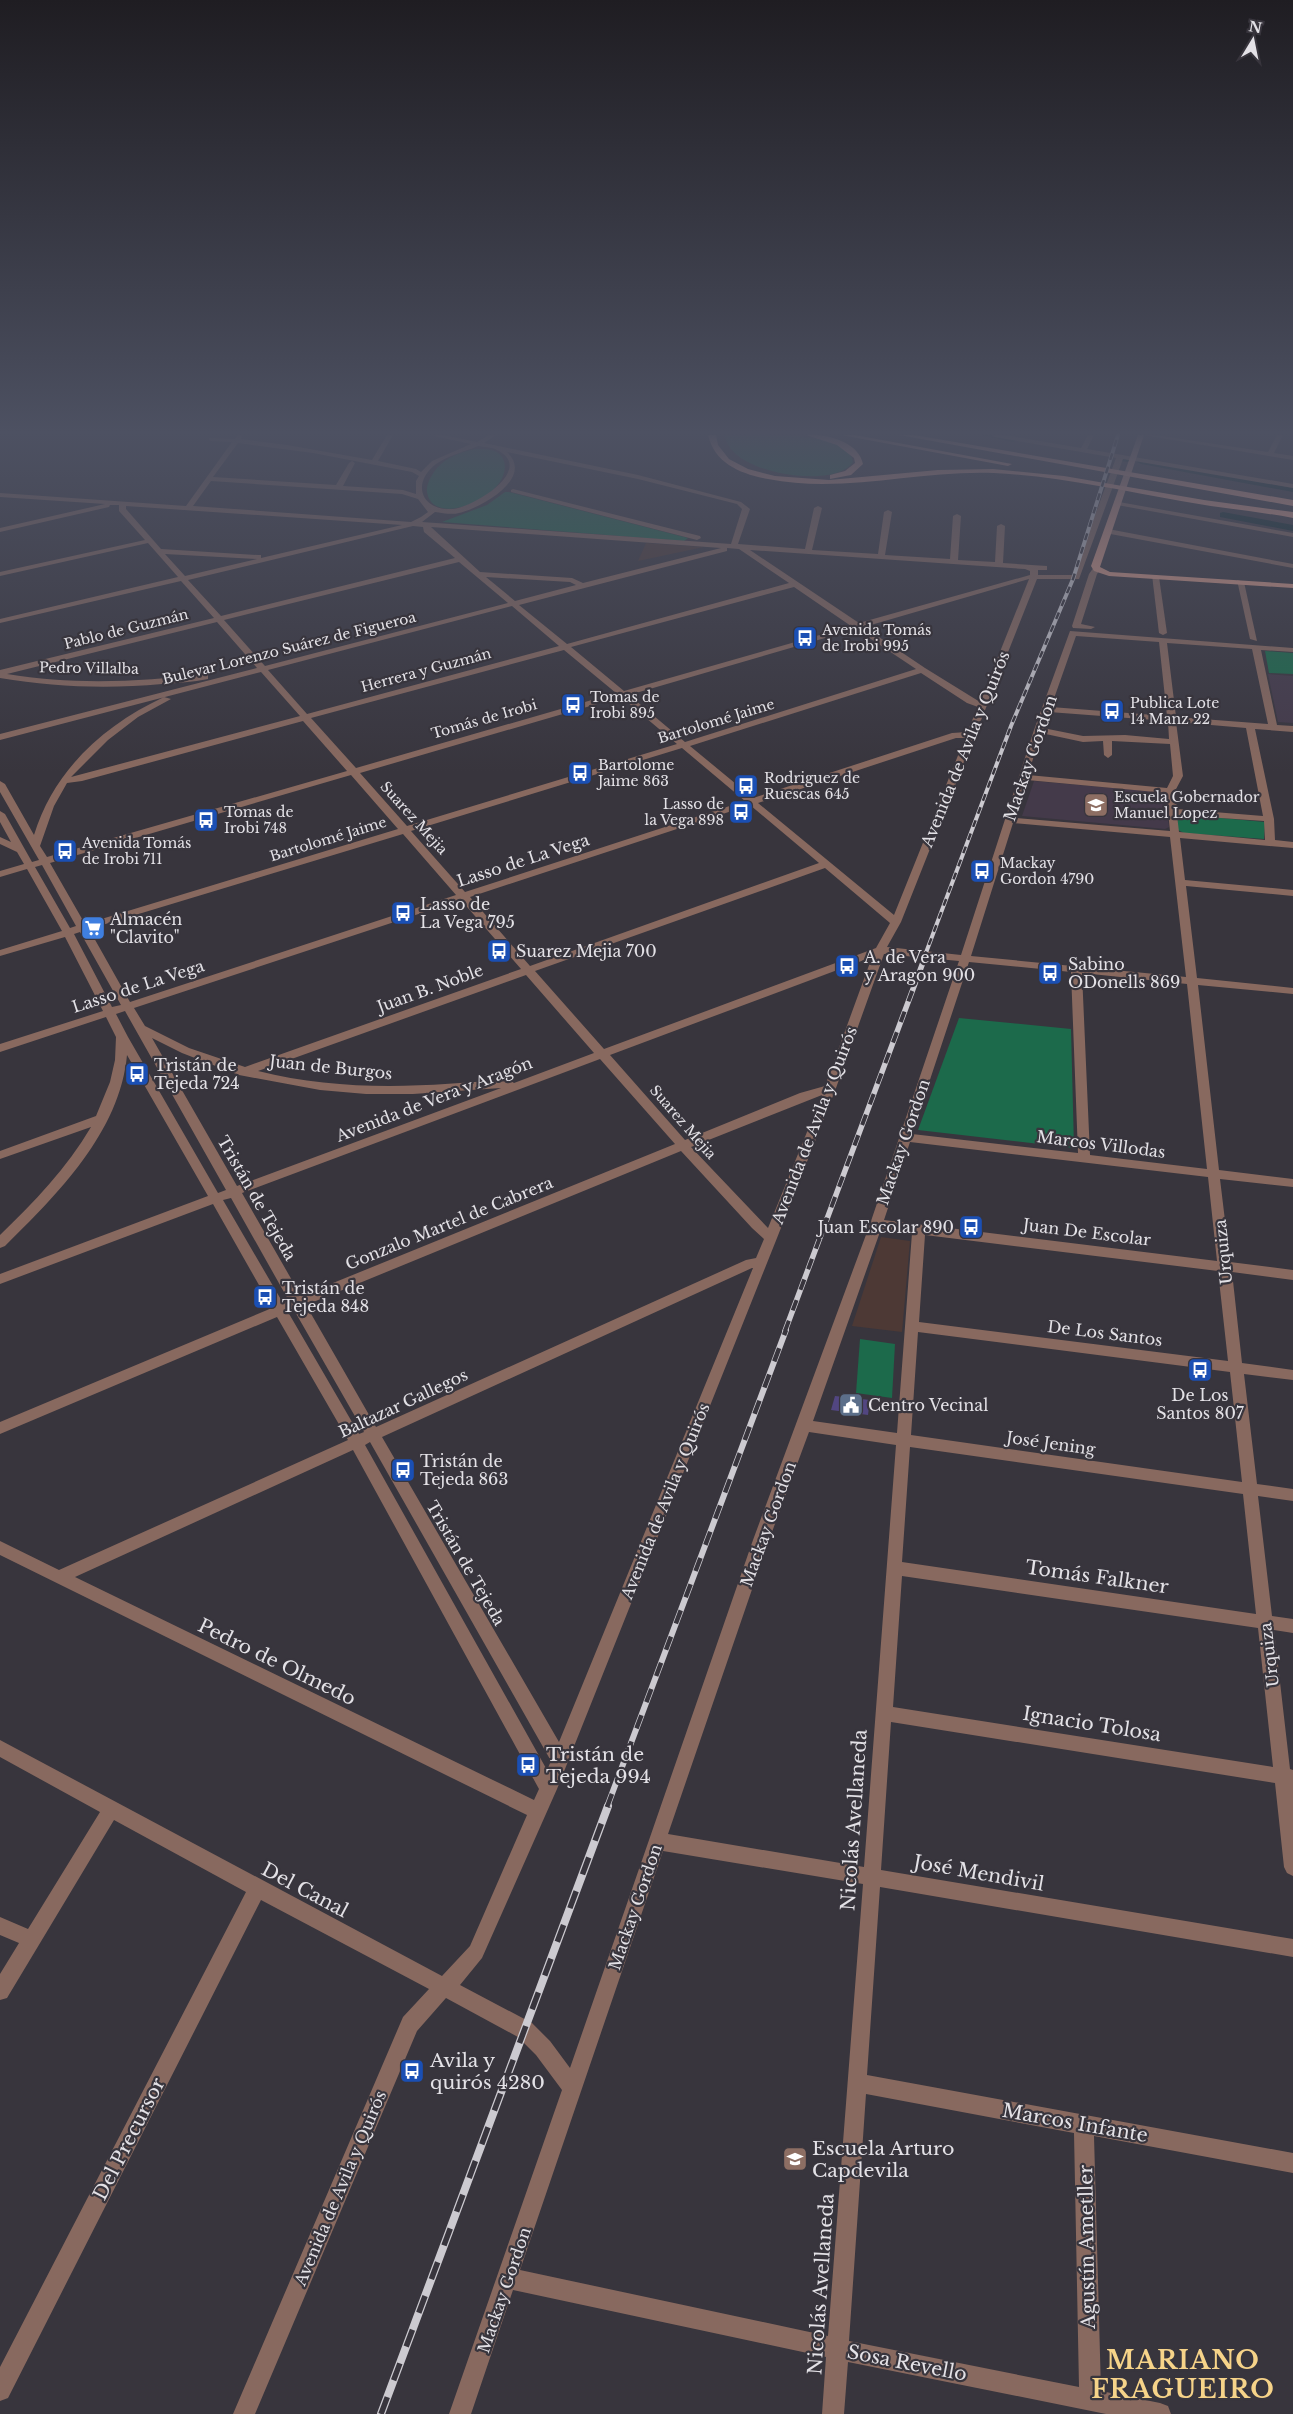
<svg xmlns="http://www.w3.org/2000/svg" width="1293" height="2414" viewBox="0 0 1293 2414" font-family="'Libre Baskerville',serif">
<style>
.industrial{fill:#4d3935}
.education{fill:#443a4a}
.green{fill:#1c6a4b}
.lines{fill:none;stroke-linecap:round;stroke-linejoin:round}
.canal{fill:#032427;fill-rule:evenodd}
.building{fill:#524681}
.minor{fill:#88695f;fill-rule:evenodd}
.major{fill:#d89986;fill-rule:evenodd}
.highway{fill:#f8ac95;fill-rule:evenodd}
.rail-far3-casing{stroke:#cccad0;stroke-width:4}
.rail-far2-casing{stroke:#cccad0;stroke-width:5.5}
.rail-far1-casing{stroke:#cccad0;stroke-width:6}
.rail-casing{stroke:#cccad0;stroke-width:8}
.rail-far3{stroke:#38353d;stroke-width:2.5;stroke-dasharray:7;stroke-linecap:butt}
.rail-far2{stroke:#38353d;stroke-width:4;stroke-dasharray:11;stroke-linecap:butt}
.rail-far1{stroke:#38353d;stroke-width:4.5;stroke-dasharray:14;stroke-linecap:butt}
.rail{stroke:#38353d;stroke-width:5.5;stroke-dasharray:18;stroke-linecap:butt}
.labels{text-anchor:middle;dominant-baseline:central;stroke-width:4.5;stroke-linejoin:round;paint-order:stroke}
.far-street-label{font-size:14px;fill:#e3e1e6;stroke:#38353d}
.far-poi-label{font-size:14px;fill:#e3e1e6;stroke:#38353d;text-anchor:start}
.street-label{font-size:16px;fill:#e3e1e6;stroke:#38353d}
.poi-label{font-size:16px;fill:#e3e1e6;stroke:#38353d;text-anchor:start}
.near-street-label{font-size:19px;fill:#e3e1e6;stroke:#38353d}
.near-poi-label{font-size:19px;fill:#e3e1e6;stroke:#38353d;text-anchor:start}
.near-district-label{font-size:25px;font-weight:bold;letter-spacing:1px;fill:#f6d389;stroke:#38353d}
</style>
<rect width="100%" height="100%" fill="#38353d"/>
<g class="industrial">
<path d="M646,543L704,547L638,561Z"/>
<path d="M881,1237L910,1241L902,1332L852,1326Z"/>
</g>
<g class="education">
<path d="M1268,674L1293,676V723L1278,722Z"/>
<path d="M1034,781L1159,792L1165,795L1169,827L1165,829L1022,816Z"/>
</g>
<g class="green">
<path d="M725,435C750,435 849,429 853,462C834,491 727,473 725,435Z"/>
<path d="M475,449C485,449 500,448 504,461C514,496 432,530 427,492C426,484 432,474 437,468C447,457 461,452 475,449Z"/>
<path d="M505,492H509L688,538L684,541L442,522L487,505Z"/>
<path d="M1265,651L1293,653V674L1269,673Z"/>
<path d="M1177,814L1265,822L1264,839L1184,833L1178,830Z"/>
<path d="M959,1018L1071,1029L1074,1148L918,1130Z"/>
<path d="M860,1339L895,1344L892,1398L856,1393Z"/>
</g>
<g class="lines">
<g class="canal">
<path d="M980,435H995L1017,440L1013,442Z"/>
<path d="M1121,457L1132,460L1128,462L1121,461Z"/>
<path d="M1138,460L1293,488V492L1141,464L1137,462Z"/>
<path d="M1223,512L1293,525V531L1220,517V513Z"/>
</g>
</g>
<path class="building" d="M835,1396L870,1400L868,1415L831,1410Z"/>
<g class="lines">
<g class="minor">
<path d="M238,435H242L241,439L287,445L372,460L387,435H393L378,461L416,469L421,472L432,461L471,444L434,436L433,435H443L477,442L489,435H496L484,443L638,475L741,502L750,509L738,544L805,549L814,508L818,506L822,508L812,550L878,554L884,512L888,510L892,512L885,555L950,559L953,516L957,514L961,516L958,560L995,562L997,526L1001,524L1005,526L1003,563L1047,566V570H1038V575H1073L1116,458L995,437L992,435H1004L1081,448L1088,435H1094L1087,449L1293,484V488L1123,459L1079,579H1037L901,922L887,947L961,955L1034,730L1070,631L1293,648V652L1261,650L1277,725L1293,726V732L1255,729L1274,819L1275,840L1293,842V848L1180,838L1185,880L1293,890V896L1186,886L1197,978L1293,988V994L1198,985L1219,1170L1293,1179V1187L1220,1179L1230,1262L1293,1270V1280L1232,1272L1242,1363L1293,1370V1380L1244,1374L1257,1484L1293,1489V1501L1258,1496L1272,1616L1293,1619V1633L1274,1630L1290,1769L1293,1770V1876L1287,1873L1284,1867L1275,1783L891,1722L881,1870L1293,1939V1957L880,1887L867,2075L1293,2153V2173L1094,2136L1101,2391L1160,2403L1168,2406L1171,2414H1106L848,2362L844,2414H822L826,2357L513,2290L471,2414H449L562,2090L536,2055L518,2037L446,1998L417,2031L255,2414H233L403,2017L429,1989L261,1900L8,2398L0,2401V2367L246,1892L114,1820L7,1998L0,2000V1974L19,1943L0,1935V1917L28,1929L100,1812L0,1757V1740L442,1976L470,1946L527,1815L0,1555V1541L59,1570L348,1440L277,1317L0,1434V1422L272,1308L213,1204L0,1284V1274L208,1196L127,1055C120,1132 57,1195 5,1246L0,1248V1235C34,1202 67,1168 91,1127L0,1159V1151L96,1116L110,1082L115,1060L116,1037L106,1017L0,1052V1044L103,1011L65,937L0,956V950L62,931L27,869L0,877V871L24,864L17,852L0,844V837L11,842L0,822V811L5,814L32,862L39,860L0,792V781L5,784L34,835C54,770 104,725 164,697L171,699L138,717L108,740L71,777L300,716L261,672L0,740V734L257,668L217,622L7,674C73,685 139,682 205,674L208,675V679C193,682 177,683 162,684C107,689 54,687 0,678V670L214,618L181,581L0,623V619L178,577L148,543L0,576V572L145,540L119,511V505H110L109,507L0,532V528L105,504L0,497V493L186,506L232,442L211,441L209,440V438L235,439ZM238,443L313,453L412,472L419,476L416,481V494L403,490L343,486L355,463L352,461L349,463L336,485L213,477ZM478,446C484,447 492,447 497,450C536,469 474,507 453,509C421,511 411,483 436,464C449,455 464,452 478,446ZM507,452L638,479L737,504L742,509L731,544L422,522L435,512C442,513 452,515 459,513C481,508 535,478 507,452ZM211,481L402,494L418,499L428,512L421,517L411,522L193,506ZM126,506L402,525L261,558V555H258L161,549L126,509ZM413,526L423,527L424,532L455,558L221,616L188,580ZM431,527L721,548L583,583L572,578L480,572ZM727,548L739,549L789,583L567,644L519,605L727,551ZM750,550L1025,569L1030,571V575L859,623ZM165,554L257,559L185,576ZM459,562L508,603L265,666L224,620ZM486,577L570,582L576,585L515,601ZM1029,579L980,702L925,668L864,627ZM794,587L851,626L624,691L571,647ZM512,606L559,646L307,714L268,670ZM856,629L916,669L685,742L629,695ZM1076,636L1159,642L1167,716L1051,707ZM1167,643L1252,649L1268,724L1176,717ZM564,650L616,693L356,768L311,718ZM921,673L967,703L978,707L967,732L952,733L753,798L690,746ZM621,697L677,744L407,826L360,773ZM1049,712L1168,721L1169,739L1125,735L1083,736L1043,728ZM303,721L347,771L47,857L40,846L54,806L67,783L82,781ZM1176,722L1246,728L1263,816L1177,809L1175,791L1183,776ZM1041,733L1083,742L1103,741L1104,755L1108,758L1112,755V741L1170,744L1173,776L1167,788L1028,775ZM956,738H965L894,915L758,803ZM682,748L745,801L465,892L411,831ZM351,775L398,829L85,924L50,863ZM1027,780L1166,793L1170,831L1015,818ZM750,805L819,863L530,966L470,897ZM1177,815L1264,821L1265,840L1179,832ZM1013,823L1170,837L1186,977L971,956ZM403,834L456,895L130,1002L89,929ZM42,865L76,926L70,928L35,867ZM825,868L890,923L876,948L604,1049L535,971ZM461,900L521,969L245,1067L189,1048L145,1026L134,1008ZM80,932L121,1005L112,1007L74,934ZM884,954L959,961L870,1224L753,1540L570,2068L550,2041L532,2023L460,1985L482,1958L557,1789L777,1238L836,1088ZM872,957L825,1086L800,1093L685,1140L610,1055ZM969,962L1071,972L1078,1153L912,1134ZM1082,973L1187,984L1207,1169L1090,1155ZM526,975L594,1053L514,1083L508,1079C425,1087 340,1092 258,1071ZM125,1011L226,1190L218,1193L128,1037L116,1014ZM152,1038L182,1053L239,1075L320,1090L366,1094H413L501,1088L237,1186ZM600,1059L675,1144L301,1296L242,1193ZM822,1095L768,1228L691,1147ZM910,1142L1208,1177L1217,1261L884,1220ZM681,1151L752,1228L764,1239L756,1258L746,1260L376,1427L306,1305ZM231,1198L289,1301L283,1303L223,1200ZM881,1229L912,1233L897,1433L813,1421ZM925,1235L1218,1271L1228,1361L919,1322ZM752,1268H753L559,1742L382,1437ZM294,1310L364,1432L359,1434L288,1312ZM918,1332L1230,1372L1242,1482L911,1435ZM809,1432L896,1445L864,1867L668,1834L769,1540ZM370,1442L551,1761L547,1770L365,1445ZM910,1447L1243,1494L1256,1614L902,1562ZM353,1450L539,1789L534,1800L75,1577ZM902,1576L1258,1628L1273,1767L893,1707ZM663,1851L863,1884L828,2336L520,2270ZM866,2094L1074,2133L1079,2387L849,2341Z"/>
<path d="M1143,435H1155L1268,452L1277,435H1283L1274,453L1293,456V460Z"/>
<path d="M513,489L700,536L701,538L697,540L511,492V490Z"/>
<path d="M1119,502L1293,533V537L1117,505V503Z"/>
<path d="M1108,529L1293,564V568L1105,533L1104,531Z"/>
<path d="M1094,567L1101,569L1097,574L1081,624L1095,627L1091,629L1073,628L1072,626L1089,574Z"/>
<path d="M1152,575L1159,577L1167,633L1163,635L1159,633Z"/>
<path d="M1237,580L1244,582L1257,641L1250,639Z"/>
</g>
<path class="major" d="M1138,435H1144L1100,567L1110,572L1293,584V588L1109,576L1094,571L1091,566Z"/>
<g class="highway">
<path d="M708,435H716L718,445L729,459L748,469L775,476L829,480L938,470L993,469L1064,476L1204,500L1293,512V518C1256,511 1218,508 1181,501C1119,490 1057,476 994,473C918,470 843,494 768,479C741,474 715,464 708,435Z"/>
<path d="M806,435C826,433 859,442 863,464L851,475L830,479V475L845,471L855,463L854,458L837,445Z"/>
<path d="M841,435H855L1012,464L1008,466Z"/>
<path d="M899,435H914L1293,500V506Z"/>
</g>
<defs>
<path id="rail-far3" d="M924,958L1011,726L1073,579L1118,435"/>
<path id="rail-far2" d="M785,1331L925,957"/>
<path id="rail-far1" d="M607,1807L786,1330"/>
<path id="rail" d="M381,2414L608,1806"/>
</defs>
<use href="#rail-far3" class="rail-far3-casing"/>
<use href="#rail-far2" class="rail-far2-casing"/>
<use href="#rail-far1" class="rail-far1-casing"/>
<use href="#rail" class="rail-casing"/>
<use href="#rail-far3" class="rail-far3"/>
<use href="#rail-far2" class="rail-far2"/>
<use href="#rail-far1" class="rail-far1"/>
<use href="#rail" class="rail"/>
</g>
<linearGradient id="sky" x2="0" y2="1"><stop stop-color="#1f1d22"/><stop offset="0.56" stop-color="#4d5162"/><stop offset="1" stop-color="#4d5162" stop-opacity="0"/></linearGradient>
<rect width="1293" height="772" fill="url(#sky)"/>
<defs>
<symbol id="bus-square" viewBox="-11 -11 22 22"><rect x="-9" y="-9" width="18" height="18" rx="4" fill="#1a4fb4" stroke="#38353d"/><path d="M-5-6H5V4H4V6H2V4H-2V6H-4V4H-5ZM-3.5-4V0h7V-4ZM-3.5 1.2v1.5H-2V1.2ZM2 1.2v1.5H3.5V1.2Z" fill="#fff"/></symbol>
<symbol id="school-square" viewBox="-11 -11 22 22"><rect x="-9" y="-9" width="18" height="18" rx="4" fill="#8d6e63" stroke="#38353d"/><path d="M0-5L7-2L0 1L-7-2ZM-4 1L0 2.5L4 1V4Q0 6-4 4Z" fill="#fff"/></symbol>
<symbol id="supermarket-square" viewBox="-11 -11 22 22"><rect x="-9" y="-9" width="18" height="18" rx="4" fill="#3f7fe0" stroke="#38353d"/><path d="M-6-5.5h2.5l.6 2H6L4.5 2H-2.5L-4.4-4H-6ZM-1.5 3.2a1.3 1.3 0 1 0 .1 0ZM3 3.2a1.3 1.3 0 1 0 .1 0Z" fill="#fff"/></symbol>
<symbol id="civic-square" viewBox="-11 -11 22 22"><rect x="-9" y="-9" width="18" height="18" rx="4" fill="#5c6f8a" stroke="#38353d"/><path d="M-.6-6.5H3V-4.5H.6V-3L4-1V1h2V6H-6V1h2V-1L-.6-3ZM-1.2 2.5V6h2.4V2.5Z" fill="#fff"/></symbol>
</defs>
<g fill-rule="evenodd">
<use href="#bus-square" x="791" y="624" width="28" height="28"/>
<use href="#bus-square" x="559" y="691" width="28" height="28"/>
<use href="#bus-square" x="1098" y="697" width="28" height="28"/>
<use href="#bus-square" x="566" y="759" width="28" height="28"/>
<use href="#bus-square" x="732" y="772" width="28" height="28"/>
<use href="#school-square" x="1082" y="791" width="28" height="28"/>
<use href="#bus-square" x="727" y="798" width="28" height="28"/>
<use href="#bus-square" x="192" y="806" width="28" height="28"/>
<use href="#bus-square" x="51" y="837" width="28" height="28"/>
<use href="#bus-square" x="968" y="857" width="28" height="28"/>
<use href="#bus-square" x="389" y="899" width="28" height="28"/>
<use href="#supermarket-square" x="79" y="914" width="28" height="28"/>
<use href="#bus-square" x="485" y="937" width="28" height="28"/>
<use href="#bus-square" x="833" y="952" width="28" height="28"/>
<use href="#bus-square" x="1036" y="959" width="28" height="28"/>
<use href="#bus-square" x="123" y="1060" width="28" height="28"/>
<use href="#bus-square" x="957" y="1213" width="28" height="28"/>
<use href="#bus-square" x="251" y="1283" width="28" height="28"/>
<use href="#bus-square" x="1186" y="1356" width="28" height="28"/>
<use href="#civic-square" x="837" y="1391" width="28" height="28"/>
<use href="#bus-square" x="389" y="1456" width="28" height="28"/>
<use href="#bus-square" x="514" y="1751" width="28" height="28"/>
<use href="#bus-square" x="398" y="2057" width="28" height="28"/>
<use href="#school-square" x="781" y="2145" width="28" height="28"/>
</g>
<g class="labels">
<g class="far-street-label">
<text transform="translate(126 629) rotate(-14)">Pablo de Guzmán</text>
<text transform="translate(289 648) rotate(-14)">Bulevar Lorenzo Suárez de Figueroa</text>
<text transform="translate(89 668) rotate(1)">Pedro Villalba</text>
<text transform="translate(426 670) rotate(-15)">Herrera y Guzmán</text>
<text transform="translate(484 719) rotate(-16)">Tomás de Irobi</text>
<text transform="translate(716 721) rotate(-17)">Bartolomé Jaime</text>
<text transform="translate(414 818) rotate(48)">Suarez Mejia</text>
<text transform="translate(328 839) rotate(-17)">Bartolomé Jaime</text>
<text transform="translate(683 1122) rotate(49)">Suarez Mejia</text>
</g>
<g class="far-poi-label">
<text x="822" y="630">Avenida Tomás<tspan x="822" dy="16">de Irobi 995</tspan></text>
<text x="590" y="697">Tomas de<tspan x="590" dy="16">Irobi 895</tspan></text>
<text x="1130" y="703">Publica Lote<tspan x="1130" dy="16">14 Manz 22</tspan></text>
<text x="598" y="765">Bartolome<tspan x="598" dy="16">Jaime 863</tspan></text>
<text x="764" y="778">Rodriguez de<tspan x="764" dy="16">Ruescas 645</tspan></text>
<text x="1114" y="797">Escuela Gobernador<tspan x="1114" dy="16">Manuel Lopez</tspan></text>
<text x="724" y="804" text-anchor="end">Lasso de<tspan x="724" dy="16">la Vega 898</tspan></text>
<text x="224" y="812">Tomas de<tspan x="224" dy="16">Irobi 748</tspan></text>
<text x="82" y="843">Avenida Tomás<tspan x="82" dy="16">de Irobi 711</tspan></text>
<text x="1000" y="863">Mackay<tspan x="1000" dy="16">Gordon 4790</tspan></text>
</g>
<g class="street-label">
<text transform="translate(965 749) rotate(-68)">Avenida de Avila y Quirós</text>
<text transform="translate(1030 758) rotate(-71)">Mackay Gordon</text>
<text transform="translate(523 860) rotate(-18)">Lasso de La Vega</text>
<text transform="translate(138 986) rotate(-18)">Lasso de La Vega</text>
<text transform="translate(430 988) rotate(-20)">Juan B. Noble</text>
<text transform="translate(331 1067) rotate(6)">Juan de Burgos</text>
<text transform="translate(434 1099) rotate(-21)">Avenida de Vera y Aragón</text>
<text transform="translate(814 1125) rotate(-69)">Avenida de Avila y Quirós</text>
<text transform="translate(903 1142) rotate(-71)">Mackay Gordon</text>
<text transform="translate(1101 1144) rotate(7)">Marcos Villodas</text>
<text transform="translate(257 1198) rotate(60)">Tristán de Tejeda</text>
<text transform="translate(449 1223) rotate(-22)">Gonzalo Martel de Cabrera</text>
<text transform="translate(1087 1232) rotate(7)">Juan De Escolar</text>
<text transform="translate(1223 1252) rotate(-96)">Urquiza</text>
<text transform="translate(1105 1333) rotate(7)">De Los Santos</text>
<text transform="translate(403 1403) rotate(-25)">Baltazar Gallegos</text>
<text transform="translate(1051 1443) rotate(8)">José Jening</text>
<text transform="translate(665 1501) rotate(-68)">Avenida de Avila y Quirós</text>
<text transform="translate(768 1524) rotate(-70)">Mackay Gordon</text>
<text transform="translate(466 1563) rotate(60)">Tristán de Tejeda</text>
<text transform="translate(1269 1655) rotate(-97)">Urquiza</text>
<text transform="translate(635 1907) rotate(-71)">Mackay Gordon</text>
<text transform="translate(340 2188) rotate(-67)">Avenida de Avila y Quirós</text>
<text transform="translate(504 2290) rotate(-71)">Mackay Gordon</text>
</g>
<g class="poi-label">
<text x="420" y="904">Lasso de<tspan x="420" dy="18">La Vega 795</tspan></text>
<text x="110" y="919">Almacén<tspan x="110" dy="18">"Clavito"</tspan></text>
<text x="516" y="951">Suarez Mejia 700</text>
<text x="864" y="957">A. de Vera<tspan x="864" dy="18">y Aragon 900</tspan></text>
<text x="1068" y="964">Sabino<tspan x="1068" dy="18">ODonells 869</tspan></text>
<text x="154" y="1065">Tristán de<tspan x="154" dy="18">Tejeda 724</tspan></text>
<text x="954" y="1227" text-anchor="end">Juan Escolar 890</text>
<text x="282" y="1288">Tristán de<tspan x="282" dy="18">Tejeda 848</tspan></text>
<text x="1200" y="1395" text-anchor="middle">De Los<tspan x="1200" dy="18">Santos 807</tspan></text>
<text x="868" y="1405">Centro Vecinal</text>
<text x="420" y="1461">Tristán de<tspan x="420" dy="18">Tejeda 863</tspan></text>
</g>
<g class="near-street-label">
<text transform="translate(1097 1577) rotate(8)">Tomás Falkner</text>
<text transform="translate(277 1662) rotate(26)">Pedro de Olmedo</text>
<text transform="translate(1092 1724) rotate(9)">Ignacio Tolosa</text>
<text transform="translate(854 1820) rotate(-86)">Nicolás Avellaneda</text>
<text transform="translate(979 1873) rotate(10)">José Mendivil</text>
<text transform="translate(305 1890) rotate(28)">Del Canal</text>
<text transform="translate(1075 2123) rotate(10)">Marcos Infante</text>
<text transform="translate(129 2139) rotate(-63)">Del Precursor</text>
<text transform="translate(1087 2247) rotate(-91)">Agustín Ametller</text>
<text transform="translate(821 2284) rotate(-86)">Nicolás Avellaneda</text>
<text transform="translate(907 2363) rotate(11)">Sosa Revello</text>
</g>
<g class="near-poi-label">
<text x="546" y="1754">Tristán de<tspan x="546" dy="22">Tejeda 994</tspan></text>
<text x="430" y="2060">Avila y<tspan x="430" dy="22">quirós 4280</tspan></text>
<text x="812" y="2148">Escuela Arturo<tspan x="812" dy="22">Capdevila</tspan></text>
</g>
<g class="near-district-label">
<text x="1183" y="2360">MARIANO<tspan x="1183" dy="29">FRAGUEIRO</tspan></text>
</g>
</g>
<g transform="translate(1253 40) rotate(10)" stroke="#38353d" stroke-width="4" paint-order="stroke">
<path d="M0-4L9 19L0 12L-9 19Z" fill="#e3e1e6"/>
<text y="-8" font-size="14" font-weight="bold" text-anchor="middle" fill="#e3e1e6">N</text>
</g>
</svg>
